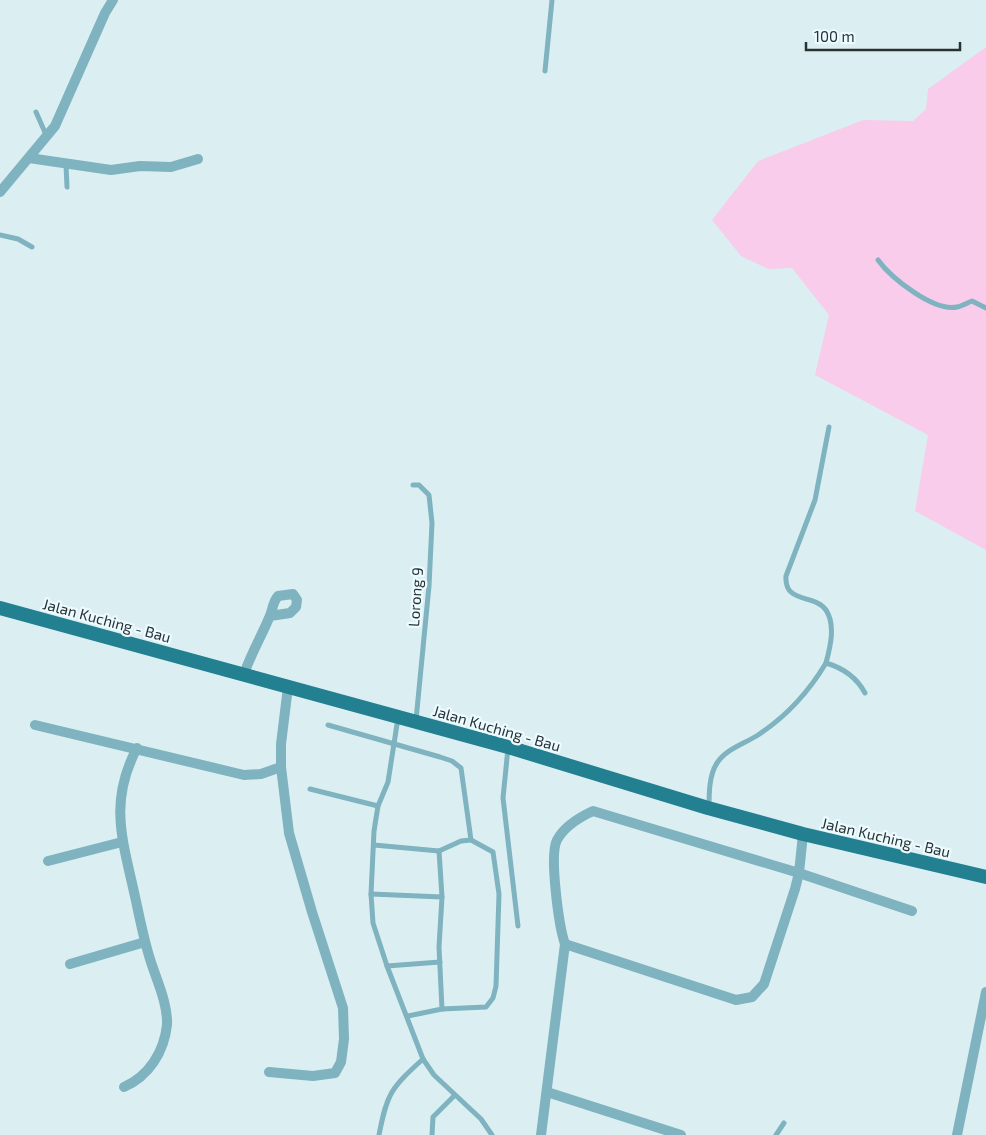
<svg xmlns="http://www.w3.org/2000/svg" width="986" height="1135" viewBox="0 0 986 1135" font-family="'Exo 2',sans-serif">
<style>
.green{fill:#f8ccea}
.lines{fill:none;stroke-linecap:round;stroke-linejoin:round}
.service{stroke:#7eb3bf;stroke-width:5}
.minor{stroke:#7eb3bf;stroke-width:10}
.primary{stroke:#228091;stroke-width:14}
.labels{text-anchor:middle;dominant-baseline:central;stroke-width:4.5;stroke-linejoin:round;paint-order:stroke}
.street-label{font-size:15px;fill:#293132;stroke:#ebfbff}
</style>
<rect width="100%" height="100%" fill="#dbeff3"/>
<path class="green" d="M986,47V550L915,511L928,435L815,375L829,315L792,268L768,269L741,256L712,220L758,161L863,120L913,121L926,109L928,89Z"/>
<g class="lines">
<g class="service">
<path d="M545,71L552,0"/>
<path d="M36,112L47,137"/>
<path d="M66,165L67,187"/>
<path d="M0,235L18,239L32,247"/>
<path d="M878,260C891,278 934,312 957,307C962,306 967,303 972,301L986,308"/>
<path d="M413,485H419L429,495L432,523L429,586L416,720"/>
<path d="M826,663C830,648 836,625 826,610C815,594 784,604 786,576L815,500L829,427"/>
<path d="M398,718L388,782L378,806L374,831L371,894L373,923L387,966L423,1059L434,1075L481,1119L492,1135"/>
<path d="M328,725L440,757L452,761L461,768L471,840L493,852L499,894L496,986L493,998L486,1007L442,1009L408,1016"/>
<path d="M508,748L503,798L518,926"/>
<path d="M310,789L378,806"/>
<path d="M709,808C709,794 709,775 717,763C726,749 744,744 758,735C787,716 808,693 826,663C843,668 857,678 865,693"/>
<path d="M374,845L439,851L461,841L471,840"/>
<path d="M371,894L442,897L439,851"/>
<path d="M442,897L439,947L442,1009"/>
<path d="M387,966L440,962"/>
<path d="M379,1135C387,1093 391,1088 423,1059"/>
<path d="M432,1135L433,1117L455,1095"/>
<path d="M776,1135L784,1123"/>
</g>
<g class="minor">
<path d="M29,158L111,170L140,166L171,167L198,159"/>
<path d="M0,192L55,126L105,13L113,0"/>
<path d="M244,674C251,654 261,637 269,618C273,610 272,603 278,596L293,594L297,600L296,607L290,613L270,616"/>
<path d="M35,725L244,775L261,774L281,767V744L288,687"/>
<path d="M803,834L799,873L795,889L764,984L752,997L736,1000L565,944C559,927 549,855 557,840C564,827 580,817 593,811L799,873L912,911"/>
<path d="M48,861L122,842"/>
<path d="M70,964L145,942"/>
<path d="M269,1072L313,1076L335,1073L341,1062L344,1039L343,1008L312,912L289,833L281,767"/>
<path d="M124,1087C149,1076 164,1052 167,1025C168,1003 156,979 150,959C143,937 139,914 134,892C122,838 109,801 137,748"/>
<path d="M547,1092L681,1135"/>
<path d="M541,1135L565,944"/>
<path d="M957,1135L986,992"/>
</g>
<path class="primary" d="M0,608L508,747L708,808L803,834L986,877"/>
</g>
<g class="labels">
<g class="street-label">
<text transform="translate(415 597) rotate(-86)">Lorong 9</text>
<text transform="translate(107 620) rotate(15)">Jalan Kuching - Bau</text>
<text transform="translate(497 728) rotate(16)">Jalan Kuching - Bau</text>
<text transform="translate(886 837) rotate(13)">Jalan Kuching - Bau</text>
</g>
</g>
<path d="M806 42v8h154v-8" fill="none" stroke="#293132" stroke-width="2.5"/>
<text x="814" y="42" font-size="15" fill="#293132" stroke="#ebfbff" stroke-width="4" paint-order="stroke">100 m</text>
</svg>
